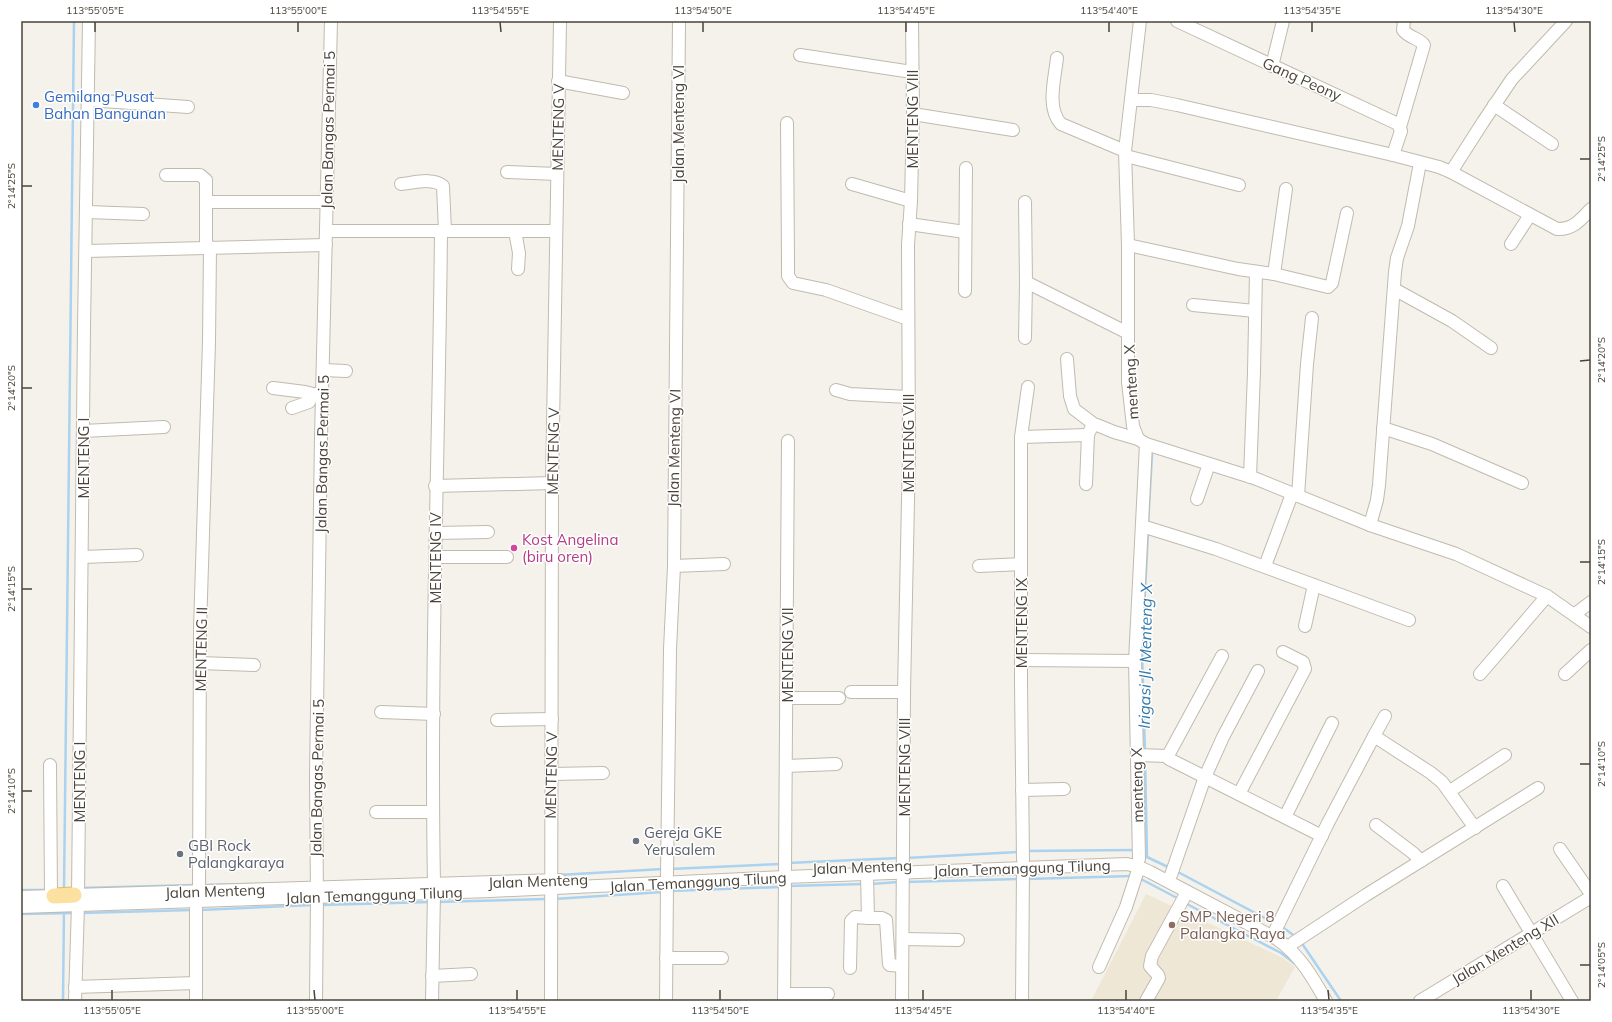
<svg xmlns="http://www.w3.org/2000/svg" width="1612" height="1022" viewBox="0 0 1612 1022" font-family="Mulish,sans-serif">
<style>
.education{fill:#eee7d6}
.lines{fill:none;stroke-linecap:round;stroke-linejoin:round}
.stream{stroke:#abd3ef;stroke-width:2.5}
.minor-casing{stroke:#c1baae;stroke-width:14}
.major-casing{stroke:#e1be6e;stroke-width:17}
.minor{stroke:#fff;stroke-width:12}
.major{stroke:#fbe09f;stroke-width:15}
.ticks{fill:none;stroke:#494339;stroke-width:1.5}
.shop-dot{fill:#3f7fe0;stroke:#fff;stroke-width:1.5}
.hotel-dot{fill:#d1479c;stroke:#fff;stroke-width:1.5}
.worship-dot{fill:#6b7280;stroke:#fff;stroke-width:1.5}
.education-dot{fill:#8d6e63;stroke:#fff;stroke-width:1.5}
.labels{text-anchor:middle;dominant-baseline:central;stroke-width:3;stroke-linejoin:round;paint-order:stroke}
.street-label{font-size:15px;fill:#494339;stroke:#fff}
.shop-label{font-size:15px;fill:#366cbe;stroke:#fff;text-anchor:start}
.hotel-label{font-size:15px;fill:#b23c85;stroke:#fff;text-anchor:start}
.worship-label{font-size:15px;fill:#5b616d;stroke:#fff;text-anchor:start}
.education-label{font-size:15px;fill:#785e54;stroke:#fff;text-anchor:start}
.water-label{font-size:16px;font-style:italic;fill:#3279ab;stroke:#fff}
.neatline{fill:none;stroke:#494339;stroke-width:1.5}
.ticks-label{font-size:10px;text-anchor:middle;fill:#494339}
</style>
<rect width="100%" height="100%" fill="#f5f2eb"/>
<path class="education" d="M1146,894L1281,957L1295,967L1276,1001H1091Z"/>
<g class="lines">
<g class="stream">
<path d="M1148,525L1152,455"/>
<path d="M1145,752L1142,651L1148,532"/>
<path d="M1145,759L1147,856"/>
<path d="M1026,851L1135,850"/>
<path d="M1143,853L1147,857L1170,868"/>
<path d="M906,858L1019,852"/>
<path d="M788,863L899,858"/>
<path d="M670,869L781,864"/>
<path d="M1176,871L1274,923"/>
<path d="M558,875L663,869"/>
<path d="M1139,878L1179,899"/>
<path d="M1027,879L1132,876"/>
<path d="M905,882L1020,879"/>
<path d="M871,884L898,882"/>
<path d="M203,885L252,884"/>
<path d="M787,886L864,884"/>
<path d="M81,888L196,885"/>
<path d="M21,890H48"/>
<path d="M64,890L74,21"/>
<path d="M670,891L780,887"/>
<path d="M554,899L663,892"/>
<path d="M438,902L547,899"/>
<path d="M1185,903L1281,953L1294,963"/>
<path d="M320,905L431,902"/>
<path d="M200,910L313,905"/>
<path d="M82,913L193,910"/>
<path d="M21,914L75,913"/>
<path d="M1281,926L1296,937"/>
<path d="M1301,942L1341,1001"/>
<path d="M63,1001L64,911"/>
</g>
<defs>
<g id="minor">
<path d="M1177,21L1398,124L1401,131L1393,155"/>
<path d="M800,55L912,72"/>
<path d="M1057,58C1055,78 1046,108 1061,124L1125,151"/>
<path d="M1272,66L1283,21"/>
<path d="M558,81L623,93"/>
<path d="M88,100L188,107"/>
<path d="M1131,100H1151L1177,105L1393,155L1439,167L1451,172L1483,122L1512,79L1566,21"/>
<path d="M1494,105L1552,144"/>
<path d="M913,114L1013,130"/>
<path d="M787,123L788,260V276L793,283L826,290L908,319"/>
<path d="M1400,127L1424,45C1419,38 1409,38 1403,30L1404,21"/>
<path d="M1126,156L1239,185"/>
<path d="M507,172L557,174"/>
<path d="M1451,172L1557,229C1573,230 1580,220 1591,209"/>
<path d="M166,175H200L206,180V247"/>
<path d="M401,184C413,183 433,177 443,186L445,231"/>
<path d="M852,184L911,201"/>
<path d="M207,202H327"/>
<path d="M1025,202L1026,282L1025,338"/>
<path d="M87,212L143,214"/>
<path d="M909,224L965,232"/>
<path d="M326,231H556"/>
<path d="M515,231L519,253L518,269"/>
<path d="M1511,244L1530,215"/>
<path d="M1128,245L1238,269L1274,274L1328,287L1332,283L1347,213"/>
<path d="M86,251L326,245"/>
<path d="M1274,274L1286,189"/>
<path d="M1026,282L1128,333"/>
<path d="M1394,289L1452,321L1491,348"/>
<path d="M965,291L966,168"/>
<path d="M1193,305L1255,311"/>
<path d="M1067,359L1070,396L1074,409L1095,425"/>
<path d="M323,370L346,371"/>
<path d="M273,388L305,392L313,394H322"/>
<path d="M836,390L850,394L908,397"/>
<path d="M292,408L309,402L313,394"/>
<path d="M1383,428L1432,444L1522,483"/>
<path d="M83,431L164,427"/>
<path d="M1021,437L1088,435"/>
<path d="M1146,444L1254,478L1370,525L1456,554L1547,596"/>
<path d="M1250,477L1254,372L1256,272"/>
<path d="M1086,484L1088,435L1092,426L1097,425L1114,432L1138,439"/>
<path d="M435,486L552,483"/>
<path d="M1298,496L1307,364L1312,318"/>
<path d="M1197,499L1209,464"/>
<path d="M1370,525L1377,500L1379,485L1395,272L1397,258L1408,226L1420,163"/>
<path d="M1142,526L1216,549L1409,620"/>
<path d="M436,533L488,532"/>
<path d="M82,557L137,555"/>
<path d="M435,557H507"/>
<path d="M674,566L724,564"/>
<path d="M979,566L1021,564"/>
<path d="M1265,566L1292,494"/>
<path d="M1575,614L1591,602"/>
<path d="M1305,626L1314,585"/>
<path d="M1222,656L1170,752L1168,756L1169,759L1322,836"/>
<path d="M1021,660L1135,661"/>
<path d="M200,663L254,665"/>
<path d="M1480,674L1547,596L1591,627"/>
<path d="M1565,674L1591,650"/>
<path d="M851,692H904"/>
<path d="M786,698H839"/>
<path d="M381,712L434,714"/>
<path d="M497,720L552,719"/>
<path d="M1374,736L1385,716"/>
<path d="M1137,755L1168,756"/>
<path d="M50,765L51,896"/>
<path d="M786,766L836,764"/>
<path d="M552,774L603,773"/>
<path d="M1022,790L1064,789"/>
<path d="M1450,791L1505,755"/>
<path d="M1239,794L1305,669L1303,662L1283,652"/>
<path d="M376,812H433"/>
<path d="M1285,817L1332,723"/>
<path d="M1376,825L1413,853L1421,861"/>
<path d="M1560,849L1591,894"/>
<path d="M1139,859L1135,661L1146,444L1138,439L1133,426L1128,382V245L1125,151L1140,21"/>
<path d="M1023,860L1021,682V437L1028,387"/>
<path d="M785,870L788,441"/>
<path d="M667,875L670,649L674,566L679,21"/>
<path d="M867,875L868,918H882L886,920L889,964L890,965L902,966"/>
<path d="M1171,875L1205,777L1223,737L1258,671"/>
<path d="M434,884C430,666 439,449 441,231"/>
<path d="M1503,886L1572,1001"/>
<path d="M199,892L200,629L209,342L210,247"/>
<path d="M74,895L560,880"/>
<path d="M78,896L84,327L89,21"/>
<path d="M21,897L54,896"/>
<path d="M21,907L491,891L785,877L1127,864L1139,867L1150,872L1277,939C1300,955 1313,978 1326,1001"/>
<path d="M1275,931L1328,823L1374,736L1431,773L1442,782L1475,828"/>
<path d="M903,939L958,940"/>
<path d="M1293,943L1366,895L1538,788"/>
<path d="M666,958H722"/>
<path d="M1099,967L1126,907L1139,867"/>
<path d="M850,968L851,921L855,917L868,918"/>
<path d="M432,976L471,974"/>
<path d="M75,987L196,983"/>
<path d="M785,994H828"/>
<path d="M75,1001L78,905"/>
<path d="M196,1001V901"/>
<path d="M316,1001L317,897L316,778L321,437L331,21"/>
<path d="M432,1001L434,893"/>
<path d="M551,1001L552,483L560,21"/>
<path d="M666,1001L667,883"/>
<path d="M784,1001L785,877"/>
<path d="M902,1001L904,692L909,453L908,245L911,201L913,114L912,21"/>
<path d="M1022,1001L1023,868"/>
<path d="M1146,1001L1159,978L1158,975L1150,966L1152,956L1187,892"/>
<path d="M1420,1001L1591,897"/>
</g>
<path id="major" d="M54,896L74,895"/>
</defs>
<use href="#minor" class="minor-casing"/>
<use href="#major" class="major-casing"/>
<use href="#minor" class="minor"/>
<use href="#major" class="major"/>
</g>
<path class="ticks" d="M95,22V32M298,22V32M500,22L501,32M703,22V32M906,22V32M1109,22V32M1312,22V32M1514,22L1515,32M1580,159H1590M22,186H32M1580,361L1590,360M22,388H32M1580,562H1590M22,589H32M1580,764H1590M22,791H32M1580,965H1590M112,990V1000M314,990L315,1000M517,990V1000M720,990V1000M923,990V1000M1126,990V1000M1328,990L1329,1000M1531,990V1000"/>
<circle class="shop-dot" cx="36" cy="105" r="4"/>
<circle class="hotel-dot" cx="514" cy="548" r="4"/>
<g class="worship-dot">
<circle cx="636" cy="841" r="4"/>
<circle cx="180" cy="854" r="4"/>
</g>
<circle class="education-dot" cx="1172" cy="925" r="4"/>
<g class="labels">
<g class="street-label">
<text transform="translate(1302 79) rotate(24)">Gang Peony</text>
<text transform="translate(912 119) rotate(-90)">MENTENG VIII</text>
<text transform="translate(678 124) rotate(-90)">Jalan Menteng VI</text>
<text transform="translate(558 127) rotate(-89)">MENTENG V</text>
<text transform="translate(328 130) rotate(-89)">Jalan Bangas Permai 5</text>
<text transform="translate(1131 382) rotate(-93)">menteng X</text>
<text transform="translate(908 443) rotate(-90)">MENTENG VIII</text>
<text transform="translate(674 448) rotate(-89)">Jalan Menteng VI</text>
<text transform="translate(553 451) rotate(-89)">MENTENG V</text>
<text transform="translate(322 454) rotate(-89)">Jalan Bangas Permai 5</text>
<text transform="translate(83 458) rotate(-90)">MENTENG I</text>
<text transform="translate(435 558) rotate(-90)">MENTENG IV</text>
<text transform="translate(1021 623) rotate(-90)">MENTENG IX</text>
<text transform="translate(201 649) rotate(-89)">MENTENG II</text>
<text transform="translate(787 655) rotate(-90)">MENTENG VII</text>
<text transform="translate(904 767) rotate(-90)">MENTENG VIII</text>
<text transform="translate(551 775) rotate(-89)">MENTENG V</text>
<text transform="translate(317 778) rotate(-89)">Jalan Bangas Permai 5</text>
<text transform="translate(79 782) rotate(-90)">MENTENG I</text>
<text transform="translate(1137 785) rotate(-91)">menteng X</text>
<text transform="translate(862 867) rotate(-2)">Jalan Menteng</text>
<text transform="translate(1022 868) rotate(-2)">Jalan Temanggung Tilung</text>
<text transform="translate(538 881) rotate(-2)">Jalan Menteng</text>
<text transform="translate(698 882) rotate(-3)">Jalan Temanggung Tilung</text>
<text transform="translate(215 891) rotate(-2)">Jalan Menteng</text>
<text transform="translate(374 895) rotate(-2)">Jalan Temanggung Tilung</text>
<text transform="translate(1505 949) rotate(-31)">Jalan Menteng XII</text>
</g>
<g class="shop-label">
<text x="44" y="96">Gemilang Pusat<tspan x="44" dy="17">Bahan Bangunan</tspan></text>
</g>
<g class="hotel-label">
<text x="522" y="539">Kost Angelina<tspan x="522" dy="17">(biru oren)</tspan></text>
</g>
<g class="worship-label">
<text x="644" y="832">Gereja GKE<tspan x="644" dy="17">Yerusalem</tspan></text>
<text x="188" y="845">GBI Rock<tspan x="188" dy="17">Palangkaraya</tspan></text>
</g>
<g class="education-label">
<text x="1180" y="916">SMP Negeri 8<tspan x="1180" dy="17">Palangka Raya</tspan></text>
</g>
<g class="water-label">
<text transform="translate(1145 656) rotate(-89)">Irigasi Jl. Menteng X</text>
</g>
</g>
<rect width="1612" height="1022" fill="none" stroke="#ffffff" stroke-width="44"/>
<rect x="22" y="22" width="1568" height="978" class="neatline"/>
<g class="ticks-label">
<text x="95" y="14">113°55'05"E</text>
<text x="298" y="14">113°55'00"E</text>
<text x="500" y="14">113°54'55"E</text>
<text x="703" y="14">113°54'50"E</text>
<text x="906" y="14">113°54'45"E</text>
<text x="1109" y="14">113°54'40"E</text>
<text x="1312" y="14">113°54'35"E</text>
<text x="1514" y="14">113°54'30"E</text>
<text transform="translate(1601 159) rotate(-90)" y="4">2°14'25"S</text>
<text transform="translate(11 186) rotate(-90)" y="4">2°14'25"S</text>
<text transform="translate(1601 360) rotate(-90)" y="4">2°14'20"S</text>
<text transform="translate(11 388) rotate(-90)" y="4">2°14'20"S</text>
<text transform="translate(1601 562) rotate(-90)" y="4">2°14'15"S</text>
<text transform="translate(11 589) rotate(-90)" y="4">2°14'15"S</text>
<text transform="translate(1601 764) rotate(-90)" y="4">2°14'10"S</text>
<text transform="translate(11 791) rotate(-90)" y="4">2°14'10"S</text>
<text transform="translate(1601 965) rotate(-90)" y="4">2°14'05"S</text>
<text x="112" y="1014">113°55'05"E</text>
<text x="315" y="1014">113°55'00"E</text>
<text x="517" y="1014">113°54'55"E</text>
<text x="720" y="1014">113°54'50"E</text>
<text x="923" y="1014">113°54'45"E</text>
<text x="1126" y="1014">113°54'40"E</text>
<text x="1329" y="1014">113°54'35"E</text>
<text x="1531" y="1014">113°54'30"E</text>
</g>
</svg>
